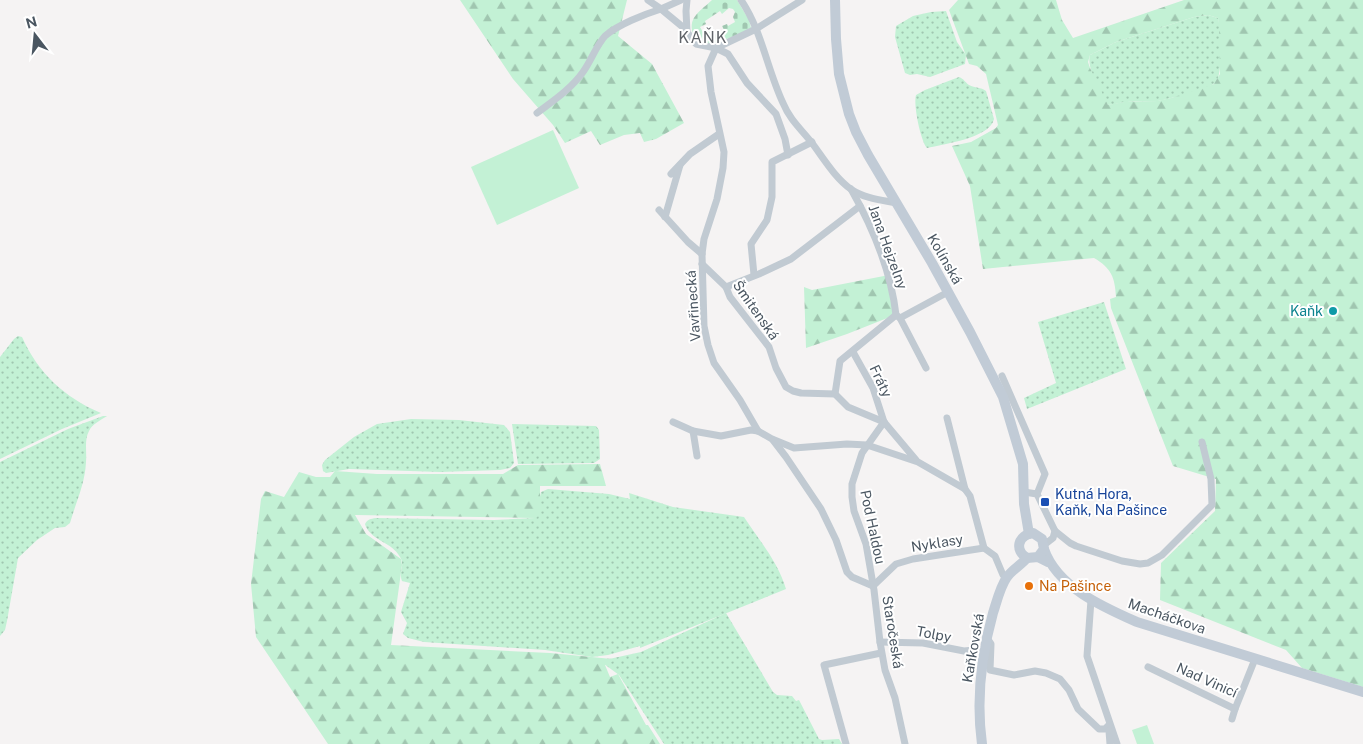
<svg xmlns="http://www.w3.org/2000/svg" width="1363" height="744" viewBox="0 0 1363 744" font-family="'Public Sans',sans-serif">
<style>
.grass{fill:url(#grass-dots)}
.forest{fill:url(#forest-firs);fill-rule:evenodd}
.cemetery{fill:url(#cemetery-stones);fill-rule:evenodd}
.garden{fill:#c3f1d5}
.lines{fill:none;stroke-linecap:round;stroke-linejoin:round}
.street{stroke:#c1cad2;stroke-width:7}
.secondary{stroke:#c1cbd6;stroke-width:10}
.culture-dot{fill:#0f9aa8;stroke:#fff;stroke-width:2}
.transit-dot{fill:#1a4fb4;stroke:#fff;stroke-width:2}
.food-dot{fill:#e8710a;stroke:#fff;stroke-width:2}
.labels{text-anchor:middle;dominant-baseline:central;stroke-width:4;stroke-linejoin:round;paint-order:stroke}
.street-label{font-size:14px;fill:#4a5661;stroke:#fff}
.culture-label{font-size:14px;fill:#0d838f;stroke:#fff;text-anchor:end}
.transit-label{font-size:14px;fill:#164399;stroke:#fff;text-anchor:start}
.food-label{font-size:14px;fill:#c56008;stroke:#fff;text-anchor:start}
.quarter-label{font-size:16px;letter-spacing:1px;fill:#5f6368;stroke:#fff}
</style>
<defs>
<pattern id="grass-dots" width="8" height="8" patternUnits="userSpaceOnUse" patternTransform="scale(1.25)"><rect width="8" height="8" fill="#c3f1d5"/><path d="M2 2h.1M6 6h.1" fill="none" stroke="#a0c6b0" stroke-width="1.8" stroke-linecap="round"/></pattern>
<pattern id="forest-firs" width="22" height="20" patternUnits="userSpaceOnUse" patternTransform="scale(1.25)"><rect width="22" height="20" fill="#c3f1d5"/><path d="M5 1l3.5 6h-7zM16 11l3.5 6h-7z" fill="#a0c6b0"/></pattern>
<pattern id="cemetery-stones" width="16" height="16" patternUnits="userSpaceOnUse" patternTransform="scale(1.25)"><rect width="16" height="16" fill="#c3f1d5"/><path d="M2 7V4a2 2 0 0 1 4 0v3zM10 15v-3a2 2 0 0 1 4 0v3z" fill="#a0c6b0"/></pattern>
</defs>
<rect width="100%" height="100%" fill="#f5f3f3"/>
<g class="grass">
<path d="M946,11L957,42L966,55L965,64L930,77L917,74L910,75L905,73L895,37L896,26L913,16L931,12Z"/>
<path d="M1208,15L1218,18C1221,28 1223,75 1216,82C1210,89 1168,99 1158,101C1147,102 1137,101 1127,102C1120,102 1115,105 1108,105C1101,95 1086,67 1090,55L1116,42L1194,17Z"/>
<path d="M959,77C964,79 965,82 969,85C975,88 981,87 986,91L994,119C990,138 944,144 927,148C921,142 913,105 916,95L925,90Z"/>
<path d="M1104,302L1126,369L1027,409L1024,398L1056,383L1038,322Z"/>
<path d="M18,336L22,337C38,373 65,398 101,413L62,429L0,459V357L14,339Z"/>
<path d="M103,416H107C101,420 92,424 89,431C84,440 87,452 86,462C85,484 76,502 70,523L65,527L55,528L37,540L18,558L7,621L5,630L0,636V462L68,429Z"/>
<path d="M411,419L459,420L504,425L510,432L514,463L510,468L500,470L440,472L349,469L326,473L323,471L322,465L325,460L354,437L377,424Z"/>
<path d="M512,424L596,426L599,430L600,459L594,463L518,464Z"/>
<path d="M548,489L609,494L630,499L629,493L673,507L744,517C759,540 778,562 786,589L640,648V646L608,655L592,657L545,650L424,642L408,638L403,634L407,623L401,612L410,583L402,581C398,571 407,565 398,554C390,542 369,539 365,524C368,519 370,519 376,518L494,520L535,518L541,492Z"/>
<path d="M726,613L773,692L777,695L792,696L796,701L799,700L819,739L822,740L839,739L842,744H664L619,675L600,661L641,652Z"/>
</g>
<g class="forest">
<path d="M460,0H627L618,36L652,64L684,123L656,139L644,142L640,133L624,135L600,145L591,131L565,143L553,125L513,79Z"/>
<path d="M958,0H1056L1062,20L1073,38L1184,0H1363V687L1302,668L1286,650L1160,600L1161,563L1215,511L1216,479L1173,466L1111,308L1110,299L1116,297C1115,277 1111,268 1094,258L983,269L970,186L952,146L971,142L996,128L998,125L986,74L977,66L969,64L949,10ZM1208,15L1218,18L1219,26L1220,74L1214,84L1171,98L1157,101L1124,102L1108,105L1090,68L1088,62L1090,55L1116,42L1194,17Z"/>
<path d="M889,275L895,315L847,334L806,348L804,287L812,290Z"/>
<path d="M600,464L606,486H540V514L536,518L355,515L366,534L401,559L402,565L391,645L550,653L612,659L613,661L605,665L610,677L618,674L646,725H648L660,744H328L256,637L251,584L261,499L265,491L284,497L299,472L316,477H330L335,471L377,474H503L518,465Z"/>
</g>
<path class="cemetery" d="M712,0H737L749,20L751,28L735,36L709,45L696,41C685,19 697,14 712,0ZM729,8L733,9L735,12L733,17L735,22L728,26L727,24L722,26L724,30L716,35L714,31L711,33L708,31L704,34L700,27L706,24L705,21L720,11L722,14Z"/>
<g class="garden">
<path d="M553,130L579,188L497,225L471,167Z"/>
<path d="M1147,725L1154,744H1137L1132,730Z"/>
</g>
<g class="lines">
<g class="street">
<path d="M648,0L661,9L681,0"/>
<path d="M687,0L686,11L687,32"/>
<path d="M741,0C762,31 767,69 783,103C790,120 801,129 812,143C824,159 835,178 852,190C864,198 881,200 896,203"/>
<path d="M537,113C553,101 571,89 583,72C591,61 596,46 605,36C617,25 645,14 661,9L684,28L696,44L716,48L756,29L802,0"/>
<path d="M671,174L690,154L719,134"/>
<path d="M851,189C873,228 891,271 896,315"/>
<path d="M659,210L688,242L702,254"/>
<path d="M665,217L680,165"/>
<path d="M702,264L726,287L730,297L769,347L776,368L786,387L793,391L801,393L835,394L848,407L884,422"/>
<path d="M754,275L751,244L767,220L772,197V162L812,142"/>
<path d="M726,287L759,274L791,259L860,206"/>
<path d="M896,315L900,318L948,292"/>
<path d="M900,318L926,368"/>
<path d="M853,352L873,388L884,422L916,460"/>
<path d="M1002,376L1045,474L1037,494"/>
<path d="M835,394L840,361L896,315"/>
<path d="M947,418L965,489"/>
<path d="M673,422L693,431L721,436L751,430L758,431L772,439L794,448L847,444L867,445L918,462L965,489L970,496L984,548L995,556L1003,575L1007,577"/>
<path d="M884,422L862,453L852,484V497L854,511L866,544L874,590L880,642L885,670L895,698L905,744"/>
<path d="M693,431L697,456"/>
<path d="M758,431L740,400L714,363L708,345L704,326L702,254L704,239L717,199L723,168L724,152L711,92L708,66L716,48L728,54L747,83L776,114L785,139L788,155"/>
<path d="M773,440L786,457L821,509L836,540L847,572L852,577L873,586"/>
<path d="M1024,492L1037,494L1055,531L1053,538L1044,545"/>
<path d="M1055,531L1070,543L1076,546L1122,561L1140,564L1148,563L1162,555L1212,505L1211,479L1202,442"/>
<path d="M873,586L896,564L913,559L984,548"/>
<path d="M1091,600L1087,656L1117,744"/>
<path d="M987,638L991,644L990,670L1014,675L1035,671L1046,673L1060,679L1069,690L1078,709L1099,729H1105L1109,725"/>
<path d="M880,642L923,643L964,651L984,649"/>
<path d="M1148,667L1235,709L1255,659"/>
<path d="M1232,719L1235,709"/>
<path d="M1109,731L1110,744"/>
<path d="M846,744L824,665L881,653"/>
</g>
<g class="secondary">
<path d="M835,0L836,39L839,74L849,114L856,132L868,155L932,263L970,332L1003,397L1023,464L1024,504L1029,534"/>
<path d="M1044,549C1057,587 1103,607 1137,622L1363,692"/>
<path d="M1038,557L1044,549L1042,539L1033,533C1018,535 1014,550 1027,558L1038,557L1048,562"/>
<path d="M982,744C976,700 981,656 993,613C997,601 1000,587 1007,577C1013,569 1021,565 1027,558"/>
</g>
</g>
<circle class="culture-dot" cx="1333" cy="311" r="5"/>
<rect class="transit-dot" x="1040" y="497" width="10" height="10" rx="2.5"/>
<circle class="food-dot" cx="1029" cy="586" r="5"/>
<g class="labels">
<g class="street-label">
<text transform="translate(888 247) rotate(70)">Jana Hejzelny</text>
<text transform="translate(945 259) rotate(60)">Kolínská</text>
<text transform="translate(693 306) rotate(-94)">Vavřinecká</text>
<text transform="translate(756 310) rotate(55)">Šmitenská</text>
<text transform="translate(881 381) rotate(65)">Fráty</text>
<text transform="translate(873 527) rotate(78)">Pod Haldou</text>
<text transform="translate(937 543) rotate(-9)">Nyklasy</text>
<text transform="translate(1167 616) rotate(19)">Macháčkova</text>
<text transform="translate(893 632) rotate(81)">Staročeská</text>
<text transform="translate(934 634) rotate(11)">Tolpy</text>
<text transform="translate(973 648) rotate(-80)">Kaňkovská</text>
<text transform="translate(1207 680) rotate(24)">Nad Vinicí</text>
</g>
<g class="culture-label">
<text x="1323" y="311">Kaňk</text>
</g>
<g class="transit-label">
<text x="1055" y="494">Kutná Hora,<tspan x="1055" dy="16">Kaňk, Na Pašince</tspan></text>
</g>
<g class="food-label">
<text x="1039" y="586">Na Pašince</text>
</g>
<g class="quarter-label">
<text x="703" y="37">KAŇK</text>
</g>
</g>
<g transform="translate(35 35) rotate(344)" stroke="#ffffff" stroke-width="4" paint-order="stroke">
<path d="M0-4L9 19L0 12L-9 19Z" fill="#4a5661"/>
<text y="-8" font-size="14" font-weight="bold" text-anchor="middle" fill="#4a5661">N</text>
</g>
</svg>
